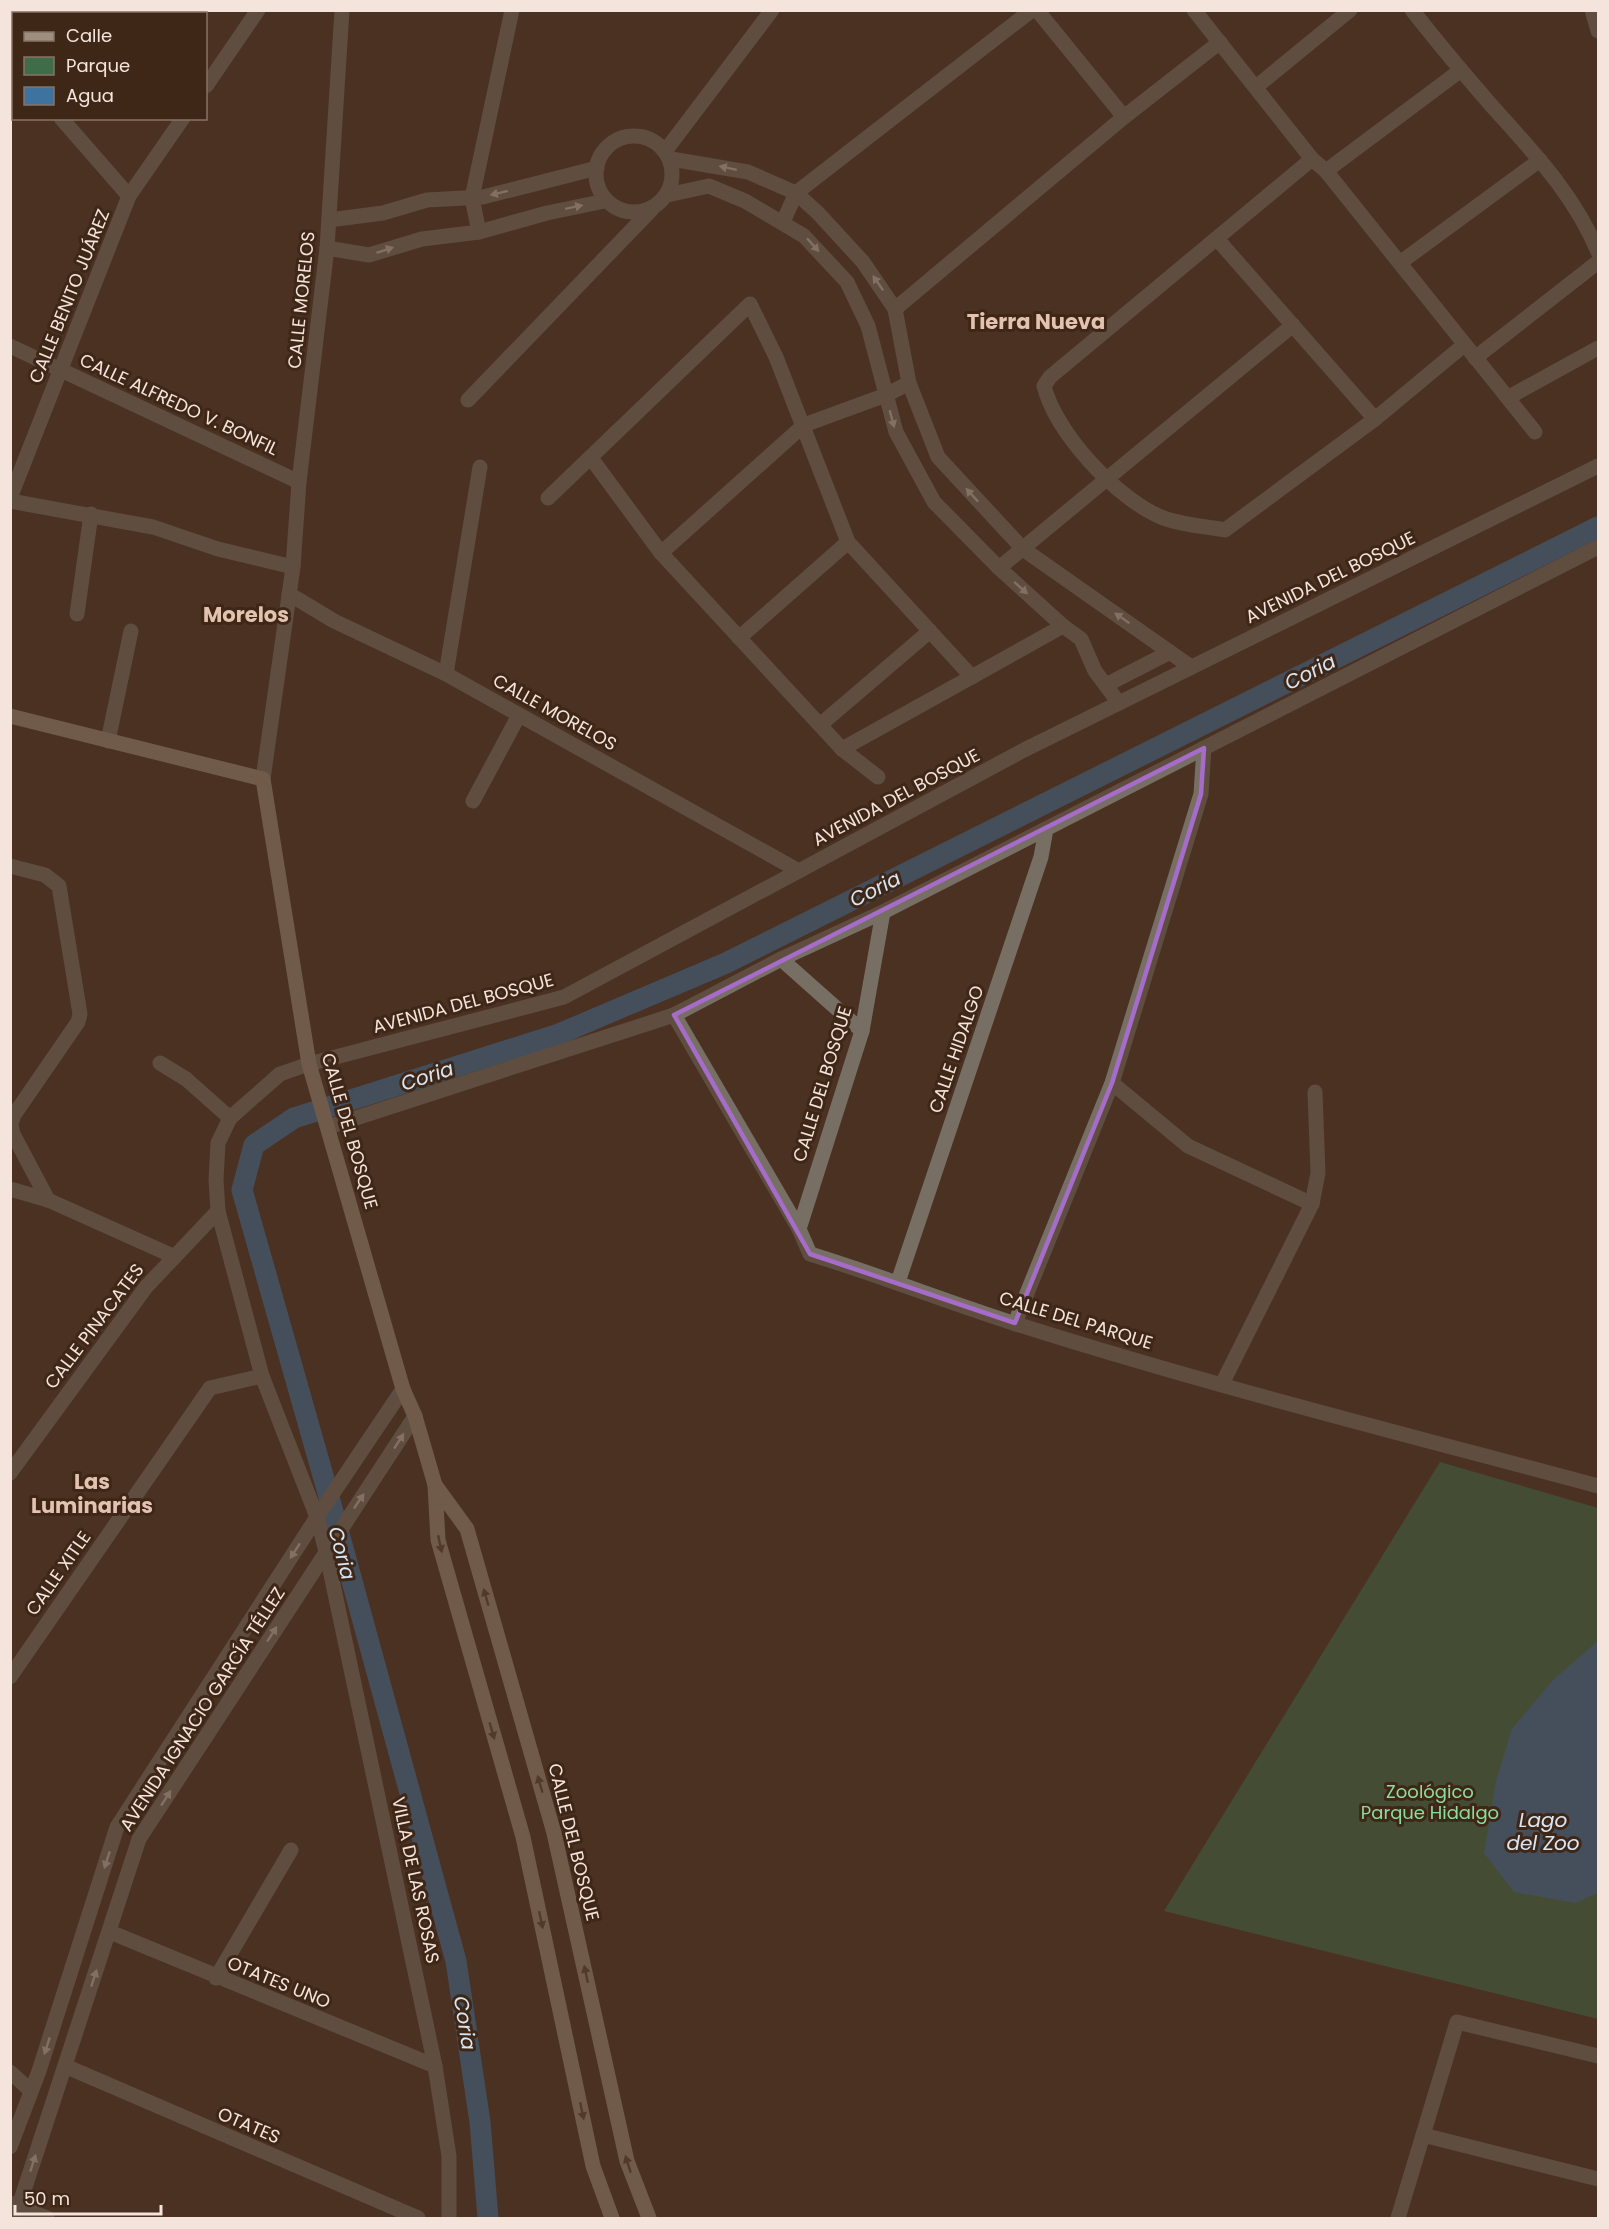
<svg xmlns="http://www.w3.org/2000/svg" width="1609" height="2229" viewBox="0 0 1609 2229" font-family="Poppins,sans-serif">
<style>
.green{fill:#3f6d49}
.water{fill:#3e73a0}
.lines{fill:none;stroke-linecap:round;stroke-linejoin:round}
.canal{stroke:#3e73a0;stroke-width:21}
.street{stroke:#786f64;stroke-width:15}
.secondary{stroke:#9d8e7d;stroke-width:15}
.oneway{fill:#c9bbb1}
.oneway2{fill:#5b4636}
.marked{fill:none;stroke:#a66cc9;stroke-width:4.5;stroke-linejoin:round}
.labels{text-anchor:middle;dominant-baseline:central;stroke-width:6;stroke-linejoin:round;paint-order:stroke}
.street-label{font-size:18px;fill:#f5e4db;stroke:#3f2718}
.park-label{font-size:18px;fill:#8bdd9c;stroke:#3f2718}
.water-label{font-size:20px;font-style:italic;fill:#d8e6f4;stroke:#3f2718}
.quarter-label{font-size:21px;font-weight:bold;fill:#e3c2b0;stroke:#3f2718}
</style>
<rect width="100%" height="100%" fill="#4a3122"/>
<path class="green" d="M1440,1462L1598,1508V2019L1164,1911Z"/>
<path class="water" d="M1598,1641V1893L1575,1903L1514,1892L1484,1853L1496,1781L1512,1729L1553,1680Z"/>
<g class="lines">
<path class="canal" d="M488,2218L480,2122L456,1961L326,1486L242,1190L254,1145L294,1118L559,1034L726,963L1598,527"/>
<g class="street">
<path d="M1037,10L1124,117"/>
<path d="M1194,10L1312,159L1326,171L1535,432"/>
<path d="M1412,10C1438,43 1464,74 1491,105C1533,152 1574,194 1598,252"/>
<path d="M1592,10L1598,31"/>
<path d="M19,14L22,10"/>
<path d="M10,61L14,65"/>
<path d="M206,86L258,10"/>
<path d="M1256,87L1350,10"/>
<path d="M61,118L129,196"/>
<circle cx="634" cy="174" r="38"/>
<path d="M666,150L772,10"/>
<path d="M671,159L748,172L796,193L818,213L863,262L895,309L909,383L938,457L1023,549L1191,667"/>
<path d="M1312,159L1050,377L1044,386C1056,433 1116,498 1161,517C1180,525 1205,526 1225,530L1375,419L1464,345"/>
<path d="M1326,171L1461,70"/>
<path d="M667,195L709,186L745,201L804,236L847,282L868,326L896,432L934,502L999,568L1063,626L1081,639L1095,671L1119,703"/>
<path d="M329,220L383,213L427,200L483,197L597,168"/>
<path d="M783,222L796,193L1032,10"/>
<path d="M479,232L472,198L512,10"/>
<path d="M1218,240L1375,419"/>
<path d="M327,248L369,255L422,239L479,232L547,213L605,201"/>
<path d="M1401,262L1540,160"/>
<path d="M895,309L1124,117L1220,42"/>
<path d="M10,346L299,482"/>
<path d="M1475,358L1598,262"/>
<path d="M1509,397L1598,348"/>
<path d="M468,400L652,209"/>
<path d="M591,458L661,553L842,749L878,777"/>
<path d="M10,498L129,196L183,118"/>
<path d="M548,498L750,304L776,357L848,542L972,677"/>
<path d="M10,501L153,527L218,549L293,567"/>
<path d="M661,553L804,425L886,395L909,383"/>
<path d="M999,568L1293,325"/>
<path d="M289,594L334,621L446,674L799,871"/>
<path d="M77,614L91,514"/>
<path d="M739,638L848,542"/>
<path d="M446,674L480,467"/>
<path d="M1106,685L1170,652"/>
<path d="M820,725L930,631"/>
<path d="M108,741L131,631"/>
<path d="M842,749L1063,626"/>
<path d="M263,779L293,567L299,482L327,248L342,10"/>
<path d="M473,801L519,715"/>
<path d="M10,866L45,875L59,886L80,1014L78,1022L14,1115L11,1124L13,1134L48,1200"/>
<path d="M781,959L862,1031"/>
<path d="M674,1015L799,1229L810,1254C879,1275 947,1302 1016,1324C1208,1385 1404,1434 1598,1486"/>
<path d="M160,1063L186,1079L230,1118"/>
<path d="M1112,1083L1188,1146L1312,1204"/>
<path d="M328,1127L674,1015L781,959L883,912L1598,547"/>
<path d="M10,1189L48,1200L173,1256"/>
<path d="M799,1229L862,1031L883,912"/>
<path d="M898,1282L1041,857L1046,829"/>
<path d="M1015,1323L1112,1083L1201,794L1204,748"/>
<path d="M1222,1384L1312,1204L1318,1173L1315,1092"/>
<path d="M10,1473L146,1287L218,1211"/>
<path d="M10,1677L210,1388L262,1376"/>
<path d="M110,1932L435,2066"/>
<path d="M216,1978L291,1850"/>
<path d="M65,2066L418,2218"/>
<path d="M10,2072L30,2090"/>
<path d="M1423,2135L1598,2179"/>
<path d="M10,2147L39,2071L117,1827L317,1517L403,1389"/>
<path d="M10,2203L47,2218"/>
<path d="M15,2218L139,1839L415,1416"/>
<path d="M449,2218V2156L435,2066L326,1551L317,1517L262,1376L218,1211L216,1180L218,1143L230,1118L280,1074L309,1064L564,997L1024,750L1598,466"/>
<path d="M1398,2218L1457,2022L1598,2056"/>
</g>
<g class="secondary">
<path d="M10,716L263,779L309,1064L403,1389L415,1416L435,1485L438,1540L523,1837L593,2166L612,2218"/>
<path d="M435,1485L467,1529L554,1833L627,2161L649,2218"/>
</g>
</g>
<defs><path id="oneway-solid" d="M-6-.8H1V-3.2L6.5 0L1 3.2V.8H-6Z" transform="scale(1.5)"/></defs>
<g class="oneway">
<use href="#oneway-solid" transform="translate(728 168) rotate(-168)"/>
<use href="#oneway-solid" transform="translate(499 193) rotate(166)"/>
<use href="#oneway-solid" transform="translate(574 207) rotate(-12)"/>
<use href="#oneway-solid" transform="translate(813 245) rotate(48)"/>
<use href="#oneway-solid" transform="translate(385 250) rotate(-18)"/>
<use href="#oneway-solid" transform="translate(878 283) rotate(-125)"/>
<use href="#oneway-solid" transform="translate(892 419) rotate(75)"/>
<use href="#oneway-solid" transform="translate(972 495) rotate(-133)"/>
<use href="#oneway-solid" transform="translate(1021 588) rotate(42)"/>
<use href="#oneway-solid" transform="translate(1122 618) rotate(-145)"/>
<use href="#oneway-solid" transform="translate(399 1441) rotate(-57)"/>
<use href="#oneway-solid" transform="translate(359 1501) rotate(-56)"/>
<use href="#oneway-solid" transform="translate(295 1551) rotate(123)"/>
<use href="#oneway-solid" transform="translate(272 1634) rotate(-57)"/>
<use href="#oneway-solid" transform="translate(166 1798) rotate(-57)"/>
<use href="#oneway-solid" transform="translate(107 1860) rotate(108)"/>
<use href="#oneway-solid" transform="translate(94 1978) rotate(-72)"/>
<use href="#oneway-solid" transform="translate(47 2046) rotate(108)"/>
<use href="#oneway-solid" transform="translate(33 2163) rotate(-72)"/>
</g>
<g class="oneway2">
<use href="#oneway-solid" transform="translate(440 1544) rotate(78)"/>
<use href="#oneway-solid" transform="translate(486 1597) rotate(-106)"/>
<use href="#oneway-solid" transform="translate(492 1731) rotate(74)"/>
<use href="#oneway-solid" transform="translate(540 1784) rotate(-106)"/>
<use href="#oneway-solid" transform="translate(541 1920) rotate(78)"/>
<use href="#oneway-solid" transform="translate(586 1974) rotate(-102)"/>
<use href="#oneway-solid" transform="translate(582 2111) rotate(78)"/>
<use href="#oneway-solid" transform="translate(628 2164) rotate(-108)"/>
</g>
<path d="M0 0H1609V2229H0ZM1204,748L1201,794L1112,1083L1015,1323L810,1254L674,1015Z" fill="#4a3122" fill-opacity=".55" fill-rule="evenodd"/>
<path class="marked" d="M1204,748L1201,794L1112,1083L1015,1323L810,1254L674,1015Z"/>
<g class="labels">
<g class="street-label">
<text transform="translate(69 296) rotate(-68)">CALLE BENITO JUÁREZ</text>
<text transform="translate(301 300) rotate(-84)">CALLE MORELOS</text>
<text transform="translate(179 404) rotate(25)">CALLE ALFREDO V. BONFIL</text>
<text transform="translate(1330 577) rotate(-26)">AVENIDA DEL BOSQUE</text>
<text transform="translate(555 712) rotate(29)">CALLE MORELOS</text>
<text transform="translate(896 797) rotate(-28)">AVENIDA DEL BOSQUE</text>
<text transform="translate(463 1003) rotate(-15)">AVENIDA DEL BOSQUE</text>
<text transform="translate(956 1049) rotate(-71)">CALLE HIDALGO</text>
<text transform="translate(822 1084) rotate(-73)">CALLE DEL BOSQUE</text>
<text transform="translate(350 1131) rotate(74)">CALLE DEL BOSQUE</text>
<text transform="translate(1076 1320) rotate(17)">CALLE DEL PARQUE</text>
<text transform="translate(94 1326) rotate(-53)">CALLE PINACATES</text>
<text transform="translate(58 1573) rotate(-55)">CALLE XITLE</text>
<text transform="translate(202 1709) rotate(-57)">AVENIDA IGNACIO GARCÍA TÉLLEZ</text>
<text transform="translate(574 1842) rotate(76)">CALLE DEL BOSQUE</text>
<text transform="translate(416 1880) rotate(78)">VILLA DE LAS ROSAS</text>
<text transform="translate(279 1982) rotate(22)">OTATES UNO</text>
<text transform="translate(249 2125) rotate(23)">OTATES</text>
</g>
<g class="park-label">
<text x="1430" y="1791">Zoológico<tspan x="1430" dy="21">Parque Hidalgo</tspan></text>
</g>
<g class="water-label">
<text transform="translate(1310 672) rotate(-27)">Coria</text>
<text transform="translate(875 889) rotate(-27)">Coria</text>
<text transform="translate(427 1076) rotate(-18)">Coria</text>
<text transform="translate(342 1553) rotate(75)">Coria</text>
<text x="1543" y="1820">Lago<tspan x="1543" dy="23">del Zoo</tspan></text>
<text transform="translate(465 2023) rotate(81)">Coria</text>
</g>
<g class="quarter-label">
<text x="1036" y="321">Tierra Nueva</text>
<text x="246" y="614">Morelos</text>
<text x="92" y="1481">Las<tspan x="92" dy="24">Luminarias</tspan></text>
</g>
</g>
<rect width="1609" height="2229" fill="none" stroke="#f5e4db" stroke-width="24"/>
<rect x="12" y="12" width="195" height="108" fill="#3f2718" stroke="#887366" stroke-width="1.5"/>
<rect x="24" y="32" width="30" height="9" fill="#9d8e7d" stroke="#887366" stroke-width="1.5"/>
<text x="66" y="42" font-size="18" fill="#f5e4db">Calle</text>
<rect x="24" y="57" width="30" height="18" fill="#3f6d49" stroke="#887366" stroke-width="1.5"/>
<text x="66" y="72" font-size="18" fill="#f5e4db">Parque</text>
<rect x="24" y="87" width="30" height="18" fill="#3e73a0" stroke="#887366" stroke-width="1.5"/>
<text x="66" y="102" font-size="18" fill="#f5e4db">Agua</text>
<path d="M15 2205v9h146v-9" fill="none" stroke="#f5e4db" stroke-width="3"/>
<text x="24" y="2205" font-size="18" fill="#f5e4db" stroke="#3f2718" stroke-width="4.5" paint-order="stroke">50 m</text>
</svg>
